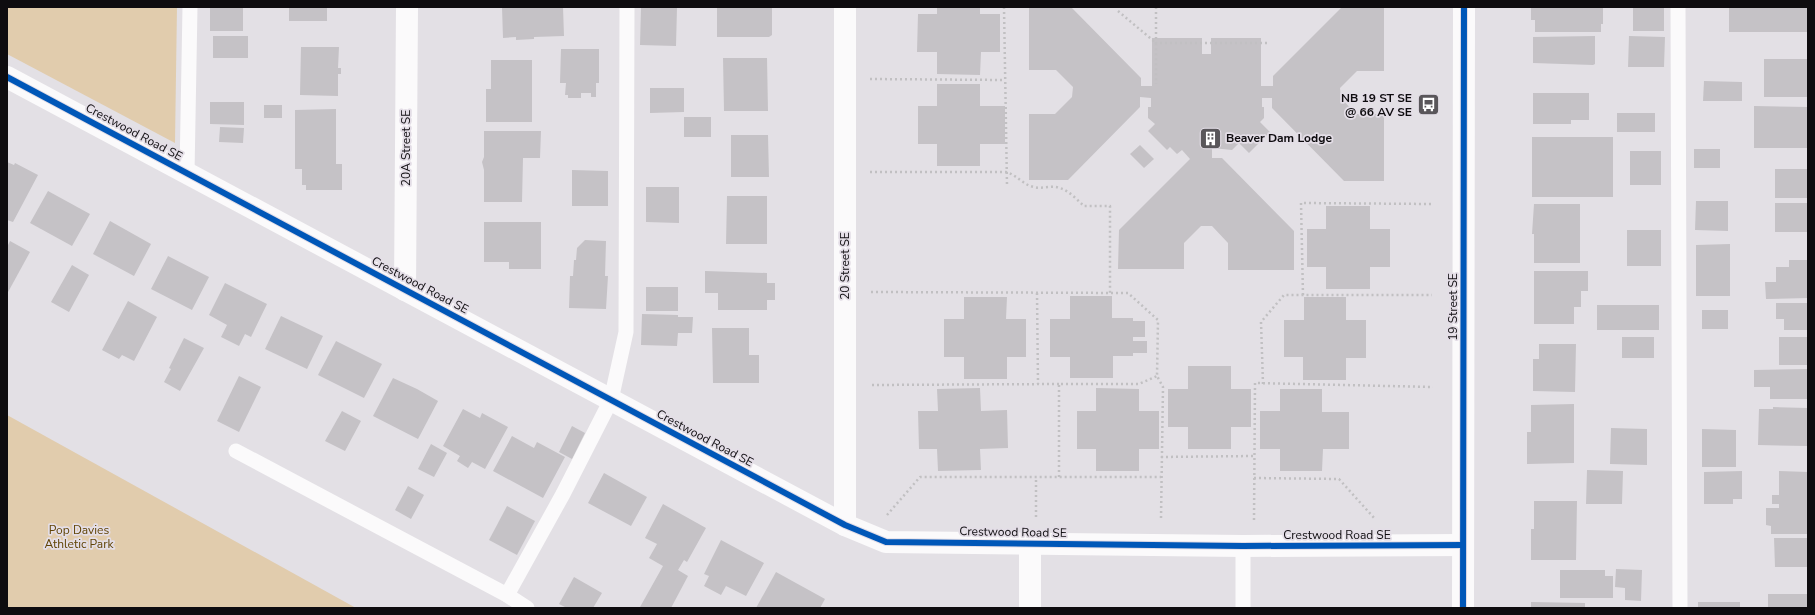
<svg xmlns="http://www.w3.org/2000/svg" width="1815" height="615" viewBox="0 0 1815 615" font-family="'Nunito Sans',sans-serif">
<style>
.green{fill:#e1ccad}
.building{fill:#c5c2c6}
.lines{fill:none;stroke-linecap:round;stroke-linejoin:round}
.path{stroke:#c1c0c2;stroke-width:2.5;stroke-dasharray:2 3;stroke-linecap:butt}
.service{stroke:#fbfafb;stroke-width:15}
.minor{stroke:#fbfafb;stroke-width:22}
.cycleway-casing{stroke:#e4dee7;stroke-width:8}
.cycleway{stroke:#0057b8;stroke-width:6}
.labels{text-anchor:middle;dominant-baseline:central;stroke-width:3.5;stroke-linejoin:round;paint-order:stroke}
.poi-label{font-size:12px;font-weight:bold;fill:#0e0c0f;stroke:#e4dee7;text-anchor:end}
.street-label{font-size:12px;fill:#0e0c0f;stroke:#e4dee7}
.park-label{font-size:12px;fill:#614405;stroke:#e4dee7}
</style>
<rect width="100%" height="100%" fill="#e3e0e5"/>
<g class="green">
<path d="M7,7H177L175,143L7,54Z"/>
<path d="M7,415L356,608H7Z"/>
</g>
<g class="building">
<rect x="289" y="7" width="38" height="14"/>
<path d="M502,7H563L564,36L534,37V39L516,40V37L503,38Z"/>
<path d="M641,7L677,8L676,46L640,45Z"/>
<path d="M717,7H772V35L769,37H717Z"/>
<path d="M937,7H980V14H1000V52H981L980,75L937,74V52H917L918,14H937Z"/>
<path d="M1029,7H1071L1141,78V86H1152V38H1202V54H1211V38H1261V86H1273V76L1342,7H1384V71H1357L1340,88L1341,98L1356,114H1384V181H1344L1272,108V98H1262V107H1264V118L1260,122L1270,132L1249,153L1239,143L1232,150L1212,148V158H1222L1294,231V270H1228V243L1212,226H1201L1184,243V269H1118L1119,230L1190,159L1182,150L1177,154L1170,147L1167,150L1148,131L1155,124L1148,118V107H1151V98L1140,97V107L1068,180H1029V114H1055L1072,97L1073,87L1056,70H1029Z"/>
<path d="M1531,7H1603V24H1601V32H1535V20H1531Z"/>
<rect x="1633" y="7" width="31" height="24"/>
<rect x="1729" y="7" width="79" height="25"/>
<rect x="210" y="8" width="33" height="23"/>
<rect x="213" y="36" width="35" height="22"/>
<path d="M1595,36V64L1593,65L1533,63V37Z"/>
<path d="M1629,36L1665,37L1664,67H1628Z"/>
<path d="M301,47H339L338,68H341V74H338V96L300,95Z"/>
<path d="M561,49H599V83H596V97H591V93H581V98H568V95H565L566,83H560Z"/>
<path d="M723,58H767L768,111H724Z"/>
<rect x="1764" y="59" width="44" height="38"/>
<path d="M491,60H532V122H486V89H491Z"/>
<path d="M1704,81L1742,82V101H1703Z"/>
<path d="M937,84H980V106H1005V144H980V166H937V144H918V106H937Z"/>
<path d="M650,88H684V112L650,113Z"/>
<path d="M1533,93H1589V120H1571V124H1533Z"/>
<path d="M210,102H244V125L210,124Z"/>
<rect x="264" y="105" width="18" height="13"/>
<path d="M1754,106L1808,107V148H1754Z"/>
<path d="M336,109V164H342V190H306V185H302V169H295V110Z"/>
<rect x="1617" y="113" width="38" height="19"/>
<rect x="684" y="117" width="27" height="20"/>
<path d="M220,127L244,128L243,143L219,142Z"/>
<path d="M484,131H541L540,158H523L522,202H484V170L482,162L484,157Z"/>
<path d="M731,135H768L769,177H731Z"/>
<rect x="1532" y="137" width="81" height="60"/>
<path d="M1140,145L1154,159L1144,168L1130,154Z"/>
<rect x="1694" y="149" width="26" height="19"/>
<rect x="1630" y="151" width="31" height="34"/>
<path d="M7,162L14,165L15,163L38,175L13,222L7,220Z"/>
<rect x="1775" y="169" width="33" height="29"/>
<path d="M572,170L608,171V206H572Z"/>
<path d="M646,187H679V223L646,222Z"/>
<path d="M48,191L90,214L72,246L30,223Z"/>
<path d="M727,196H767V244H726Z"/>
<path d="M1696,201H1728V231L1695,230Z"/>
<rect x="1775" y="203" width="33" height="29"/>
<path d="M1534,204H1580V263H1534V234H1532Z"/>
<path d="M1326,206H1370V229H1390V267H1370V289H1326V267H1307V229H1326Z"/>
<path d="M110,221L151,244L134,276L93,254Z"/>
<path d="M484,222H541V269H509V262H484Z"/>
<rect x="1627" y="230" width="34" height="36"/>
<path d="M585,240L606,241L605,276H608L606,309L569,308L570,276H573L574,260H576L577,248Z"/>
<path d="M10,241L30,252L7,294V247Z"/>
<path d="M1730,244V296H1696V245Z"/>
<path d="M168,256L209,277L192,310L151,289Z"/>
<path d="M1789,260H1807L1808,298L1766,299L1765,282H1776V267H1789Z"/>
<path d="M72,265L89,275L69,312L51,302Z"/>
<path d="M705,271L767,273V283H775V300H767V310H718V293H705Z"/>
<path d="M1534,271H1588V291H1581V307H1574V324H1534Z"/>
<path d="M225,283L267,304L251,337L245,334L239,346L221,337L227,325L209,315Z"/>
<rect x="646" y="287" width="32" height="24"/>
<path d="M1070,296H1112V318H1133V321H1145V337H1133V341H1147V353H1133V356H1113V378H1070V357H1050V319H1070Z"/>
<path d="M964,297H1007L1006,319H1026V357H1007V379H964V357H944V319H964Z"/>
<path d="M1304,297H1346V320H1366V358H1346V380H1303V357H1284V320H1304Z"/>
<path d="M128,301L157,317L134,361L122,355L119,359L102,350Z"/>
<path d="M1776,303H1808V330H1784V319H1776Z"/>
<rect x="1597" y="305" width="62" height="25"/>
<rect x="1702" y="310" width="26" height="19"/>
<path d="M642,314L678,315V317H693L692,333H678L677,346L641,345Z"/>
<path d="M281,316L323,336L307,369L265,349Z"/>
<path d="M712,328H749V355H759V383H713Z"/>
<rect x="1622" y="337" width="32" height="21"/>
<rect x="1779" y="337" width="29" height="28"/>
<path d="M184,338L204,348L180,391L164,382L171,369L169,368Z"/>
<path d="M336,341L382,364L364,398L318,375Z"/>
<path d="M1539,344H1576L1575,392L1533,391V359H1539Z"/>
<path d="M1188,366H1231V389H1251V427H1231V449H1188V427H1168V389H1188Z"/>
<path d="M1808,369V399H1770V387H1754V370Z"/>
<path d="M239,376L261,387L239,432L217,421Z"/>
<path d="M393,378L417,389L438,401L418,439L373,416Z"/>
<path d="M980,388L981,411L1007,410L1008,448L980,449L981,470L938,471L937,449H919L918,411H938L937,389Z"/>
<path d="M1096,388L1139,389V411H1159V449H1139V471H1096V449H1077V411H1096Z"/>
<path d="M1280,389H1322V412H1349V449H1323L1322,471H1280V449H1260V411H1280Z"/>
<path d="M1574,404V463L1527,464V432H1531V405Z"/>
<path d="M1773,407L1808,408V446L1758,445L1759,409H1773Z"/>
<path d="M463,409L480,418L482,413L508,427L485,469L472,462L468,468L457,461L460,456L443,446Z"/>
<path d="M342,411L361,421L345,451L325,441Z"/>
<path d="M572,426L585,433L572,459L559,452Z"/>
<path d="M1611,428L1647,429V465L1610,464Z"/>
<path d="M1702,429L1736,430V467H1702Z"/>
<path d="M512,436L534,448L537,442L565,457L543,498L493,471Z"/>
<path d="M431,444L447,453L434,477L418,469Z"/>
<path d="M1587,470L1623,471L1622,504H1586Z"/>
<path d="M1742,471V499H1733V504H1704V472Z"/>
<path d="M1779,471L1808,472V534H1771V526L1766,525V508H1779V504H1772V495H1779Z"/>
<path d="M604,473L647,497L631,526L588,503Z"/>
<path d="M408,486L424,495L411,519L395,510Z"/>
<path d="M1534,501H1577L1576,560H1531V529H1534Z"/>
<path d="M663,504L706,528L687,562L684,560L678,570L688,576L671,608H642L640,607L663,566L649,558L657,544L645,538Z"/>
<path d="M507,506L535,521L517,555L489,540Z"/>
<path d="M1774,538H1808V567H1775Z"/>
<path d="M721,540L764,563L746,596L726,586L721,595L704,586L709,576L704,574Z"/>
<path d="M1616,569L1642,570L1641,601L1625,600V588L1615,587Z"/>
<path d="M1560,570H1605V576H1613V598H1560Z"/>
<path d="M776,572L825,599L820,608H756Z"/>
<path d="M574,577L602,593L593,608H567L559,604Z"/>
<rect x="1768" y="594" width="40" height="14"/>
<path d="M1531,602L1585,603V608H1531Z"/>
<rect x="1698" y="602" width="42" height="6"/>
</g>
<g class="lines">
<g class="path">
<path d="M1004,7L1007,186"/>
<path d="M1156,7V43H1268"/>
<path d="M1118,11L1156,43V84"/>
<path d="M870,79L1005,80"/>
<path d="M870,172H1006C1017,175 1023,185 1034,187C1041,189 1049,186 1056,187C1068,189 1076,199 1084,206H1110V293"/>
<path d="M871,292L1128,293L1158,320L1157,376L1163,387L1161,518"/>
<path d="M1037,293L1038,384"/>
<path d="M1303,295L1301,203L1432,204"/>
<path d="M1263,384L1261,322L1284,295H1432"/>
<path d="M872,385L1059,384"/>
<path d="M1161,457L1254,456"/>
<path d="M1059,477V384H1139L1157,376"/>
<path d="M1254,478L1339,479L1375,519"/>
<path d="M887,515L920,477H1161"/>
<path d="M1036,517V477"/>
<path d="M1254,520L1255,383L1433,387"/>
</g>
<g class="service">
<path d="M1678,7L1680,608"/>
<path d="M187,173L190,7"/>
<path d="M236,451L507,595L527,608"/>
<path d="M507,595L563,494L611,400L626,332L627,7"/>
<path d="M1243,608V546"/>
</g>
<g class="minor">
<path d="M7,77L845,525L886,542L1243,546L1463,545"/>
<path d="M405,290L407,7"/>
<path d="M845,525V7"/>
<path d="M1030,608V543"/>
<path d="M1463,608L1464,7"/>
</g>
<defs>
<g id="cycleway">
<path d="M7,77L845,525L886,542L1243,546L1463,545"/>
<path d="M1463,608L1464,7"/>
</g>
</defs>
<use href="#cycleway" class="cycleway-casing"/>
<use href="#cycleway" class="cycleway"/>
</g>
<defs>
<symbol id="bus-square" viewBox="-11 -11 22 22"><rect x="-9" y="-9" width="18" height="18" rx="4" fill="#59565a" stroke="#e4dee7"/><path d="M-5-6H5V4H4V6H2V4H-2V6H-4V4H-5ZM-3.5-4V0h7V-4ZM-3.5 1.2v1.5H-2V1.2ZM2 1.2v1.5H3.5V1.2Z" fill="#fff"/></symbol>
<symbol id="building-square" viewBox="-11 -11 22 22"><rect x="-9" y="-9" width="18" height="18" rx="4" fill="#59565a" stroke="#e4dee7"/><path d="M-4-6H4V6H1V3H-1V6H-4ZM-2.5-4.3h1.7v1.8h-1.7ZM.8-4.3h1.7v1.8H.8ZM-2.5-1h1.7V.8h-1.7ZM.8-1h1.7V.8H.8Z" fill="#fff"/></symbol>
</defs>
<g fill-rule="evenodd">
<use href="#bus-square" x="1416" y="92" width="25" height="25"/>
<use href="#building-square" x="1198" y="126" width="25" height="25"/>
</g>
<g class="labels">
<g class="poi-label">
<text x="1412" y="98">NB 19 ST SE<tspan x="1412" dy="14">@ 66 AV SE</tspan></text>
<text x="1226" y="138" text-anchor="start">Beaver Dam Lodge</text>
</g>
<g class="street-label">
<text transform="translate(134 132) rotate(28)">Crestwood Road SE</text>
<text transform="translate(406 148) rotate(-90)">20A Street SE</text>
<text transform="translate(845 266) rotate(-90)">20 Street SE</text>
<text transform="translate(420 285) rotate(28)">Crestwood Road SE</text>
<text transform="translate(1453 307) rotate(-90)">19 Street SE</text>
<text transform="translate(705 438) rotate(28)">Crestwood Road SE</text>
<text transform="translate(1013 532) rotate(1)">Crestwood Road SE</text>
<text x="1337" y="535">Crestwood Road SE</text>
</g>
<g class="park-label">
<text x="79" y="530">Pop Davies<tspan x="79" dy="14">Athletic Park</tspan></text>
</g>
</g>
<rect width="1815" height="615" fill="none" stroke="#0e0c0f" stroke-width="16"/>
</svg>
